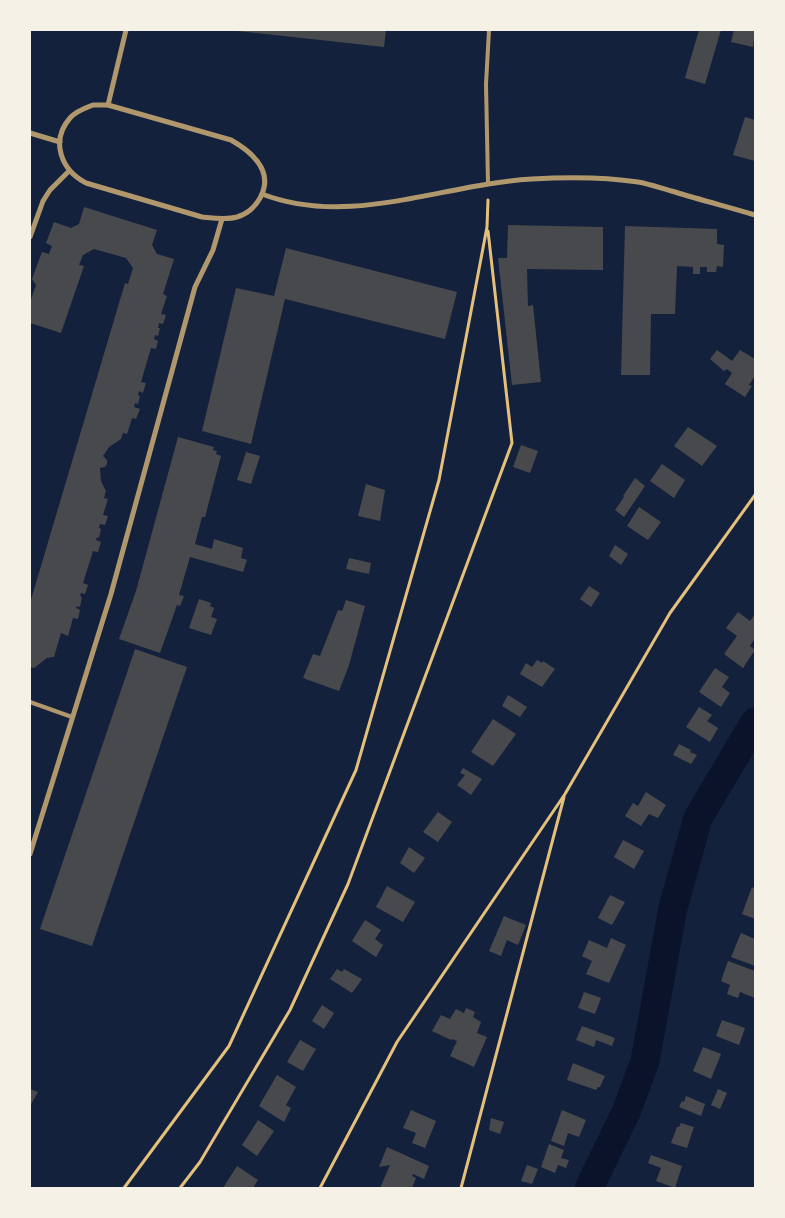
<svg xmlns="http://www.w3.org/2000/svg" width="785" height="1218" viewBox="0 0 785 1218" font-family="'Source Serif 4',serif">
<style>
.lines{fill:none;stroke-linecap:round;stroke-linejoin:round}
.canal{stroke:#0b132b;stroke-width:29}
.building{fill:#48494c}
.path{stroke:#e5c07b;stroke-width:3}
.service{stroke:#b1986c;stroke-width:4}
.minor{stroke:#b1986c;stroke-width:5}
</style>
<rect width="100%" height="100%" fill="#14213d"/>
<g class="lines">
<path class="canal" d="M589,1188L627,1110L645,1061L673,908L698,818L755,722"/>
</g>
<g class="building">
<path d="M237,30H386L384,47L237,31Z"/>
<path d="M699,30H721L705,84L685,78Z"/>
<path d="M734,30H755L753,47L731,42Z"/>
<path d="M745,117L755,120V161L733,155Z"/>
<path d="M84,207L157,230L152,245L157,254L174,259L163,294L167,296L161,314L166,315L163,324L159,323L158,328H160L158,336L155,335L154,339L158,341L156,349L151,348L141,382L146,383L143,393L139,391L138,395L140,396L138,404L135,403L134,407L140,409L136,419L132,418L127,434L123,433L121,439L109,447L103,456L107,460V464L105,467L100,468L101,481L106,491L104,498L108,499L103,515L108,516L105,525L100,524L99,528L101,529L99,538L97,537L96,540L101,542L98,552L93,551L83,583L88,585L85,594L81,593L80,596L82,597L80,607L77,606L76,608L80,610L78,619L73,618L68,636L61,633L54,657L47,658L34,668L30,667V603L125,283L128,284L133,268L126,258L94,249L83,255L79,265L84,266L61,333L30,323V302L36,285L32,279L42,252L49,254L52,246L46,243L54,222L71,228L79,224Z"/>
<path d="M508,225L603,227V270L527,269L528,306L533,305L541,382L512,385L498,258H507Z"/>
<path d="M625,226L717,229V244L724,245L723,267L717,266L716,272H707V267H700V274H693V267L677,266L675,314H651L650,375H621Z"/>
<path d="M286,248L457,292L445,339L285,299L251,444L202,431L236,288L274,296Z"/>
<path d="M717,350L732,361L740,350L755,359V376L749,385L752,386L745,397L725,384L732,373L727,369L724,371L710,359Z"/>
<path d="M688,427L717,446L702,466L674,446Z"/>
<path d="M178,437L214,447L213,450L217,451L216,454L221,456L205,517H202L195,544L212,549L214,539L243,548L241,558L247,560L243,572L190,557L179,595L184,596L180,606L177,605L160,653L119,639L136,591Z"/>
<path d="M521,445L538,451L530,473L513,467Z"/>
<path d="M246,452L260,456L251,484L237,480Z"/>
<path d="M662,464L685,480L674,498L650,481Z"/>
<path d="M635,478L645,486L624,517L615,510L624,497L623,496Z"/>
<path d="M366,484L385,490L380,521L358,516Z"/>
<path d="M639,507L661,522L648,540L627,526Z"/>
<path d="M615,545L628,554L621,565L609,556Z"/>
<path d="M349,558L371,563L369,574L346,569Z"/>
<path d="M589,586L600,593L591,607L580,599Z"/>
<path d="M199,599L211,603L210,606L214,608L211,617L217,619L211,635L189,628Z"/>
<path d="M346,600L365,606L349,665L339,691L303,678L313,654L320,656L338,610L342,611Z"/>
<path d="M738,612L750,621L755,614V638L750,646L755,650L743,668L724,654L737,636L726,628Z"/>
<path d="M135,649L187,667L92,946L40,929Z"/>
<path d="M537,660L542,663L543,661L555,669L542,687L520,674L526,663L532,667Z"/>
<path d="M715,668L729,677L722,687L730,693L721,707L699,692Z"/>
<path d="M508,695L527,707L520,717L502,706Z"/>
<path d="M699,707L712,715L707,721L718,728L710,742L686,727Z"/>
<path d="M493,719L516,734L493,766L471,752Z"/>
<path d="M679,744L691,750L690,752L697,755L691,764L673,755Z"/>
<path d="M463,768L482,779L471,795L457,785L465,775L460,773Z"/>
<path d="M646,792L666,805L658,818L649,814L641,826L625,816L633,803L638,806Z"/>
<path d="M438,812L452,822L438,842L423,832Z"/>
<path d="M623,840L644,851L634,869L614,857Z"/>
<path d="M409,847L425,858L414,873L400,863Z"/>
<path d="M387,886L415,902L403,922L376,907Z"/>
<path d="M752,887L755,889V919L742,914Z"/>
<path d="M610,895L625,902L612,925L598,918Z"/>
<path d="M504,916L526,925L518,945L507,940L501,956L489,951Z"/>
<path d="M365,920L381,930L375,939L383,945L376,957L352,941Z"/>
<path d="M741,933L755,939V966L731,957Z"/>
<path d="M611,938L626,945L609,983L586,974L592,961L582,956L589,940L607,948Z"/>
<path d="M728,961L755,971V998L740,992L738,998L727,994L730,985L721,981Z"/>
<path d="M337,969L342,972L344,969L362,979L352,993L330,979Z"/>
<path d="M584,992L601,998L595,1014L578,1008Z"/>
<path d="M322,1005L334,1013L324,1029L312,1021Z"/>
<path d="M466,1008L475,1012L473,1017L481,1022L477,1033L487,1037L474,1067L450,1056L457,1041L452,1039L451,1040L432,1031L441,1015L450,1019L456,1009L464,1013Z"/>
<path d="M722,1020L745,1028L739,1045L716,1036Z"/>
<path d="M582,1026L615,1038L612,1046L596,1040L594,1047L576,1040Z"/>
<path d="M300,1040L316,1049L303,1071L287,1062Z"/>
<path d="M703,1047L721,1054L711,1079L693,1071Z"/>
<path d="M573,1063L605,1076L600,1087H598L596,1090L567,1080Z"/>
<path d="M277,1075L296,1087L286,1105L291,1108L284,1122L259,1106Z"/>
<path d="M30,1089L38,1092L30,1106Z"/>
<path d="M718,1089L727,1093L720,1109L711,1105Z"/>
<path d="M686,1096L705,1104L701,1116L679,1107L682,1101L684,1102Z"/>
<path d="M411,1110L436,1121L425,1148L412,1143L416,1133L403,1128Z"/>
<path d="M562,1110L586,1120L579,1137L568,1133L564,1146L551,1141Z"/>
<path d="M491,1118L504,1122L500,1134L489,1130Z"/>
<path d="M258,1120L274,1131L257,1156L242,1145Z"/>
<path d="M681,1123L694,1127L687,1148L671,1143L677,1127H679Z"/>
<path d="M549,1144L564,1150L561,1158L569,1160L566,1168L558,1165L555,1173L541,1167Z"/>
<path d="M387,1147L429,1166L424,1179L413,1174L412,1176L416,1178L412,1188H380L390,1165L379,1167Z"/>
<path d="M651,1155L682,1166L675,1188L656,1181L661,1168L648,1163Z"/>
<path d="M527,1165L538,1169L532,1184L521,1181Z"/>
<path d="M237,1166L258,1180L253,1188H223Z"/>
</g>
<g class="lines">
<g class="path">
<path d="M124,1188L229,1046L356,770L439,480L487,227L488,200"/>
<path d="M180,1188L200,1162L290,1010L348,884L512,443L488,231"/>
<path d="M320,1188L397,1042L565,794L670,613L755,495"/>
<path d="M461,1188L564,797"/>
</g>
<g class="service">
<path d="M488,184L486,84L489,30"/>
<path d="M30,702L72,717"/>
</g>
<g class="minor">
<path d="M93,105H108L231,140C252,152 275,171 260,198C255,207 247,214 237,217C226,220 213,218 202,217L86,183C61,170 50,141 70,118C76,111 85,108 93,105Z"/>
<path d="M108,105L126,30"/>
<path d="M30,133L60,142"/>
<path d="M262,194C350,228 442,184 532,179C565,177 605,177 638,182C650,184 663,189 675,192C701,200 728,207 755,215"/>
<path d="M30,237L43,201L50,190L69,171"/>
<path d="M30,854L111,594L195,287L213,250L222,219"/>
</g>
</g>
<rect width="785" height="1218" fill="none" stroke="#f6f1e7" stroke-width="62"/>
</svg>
